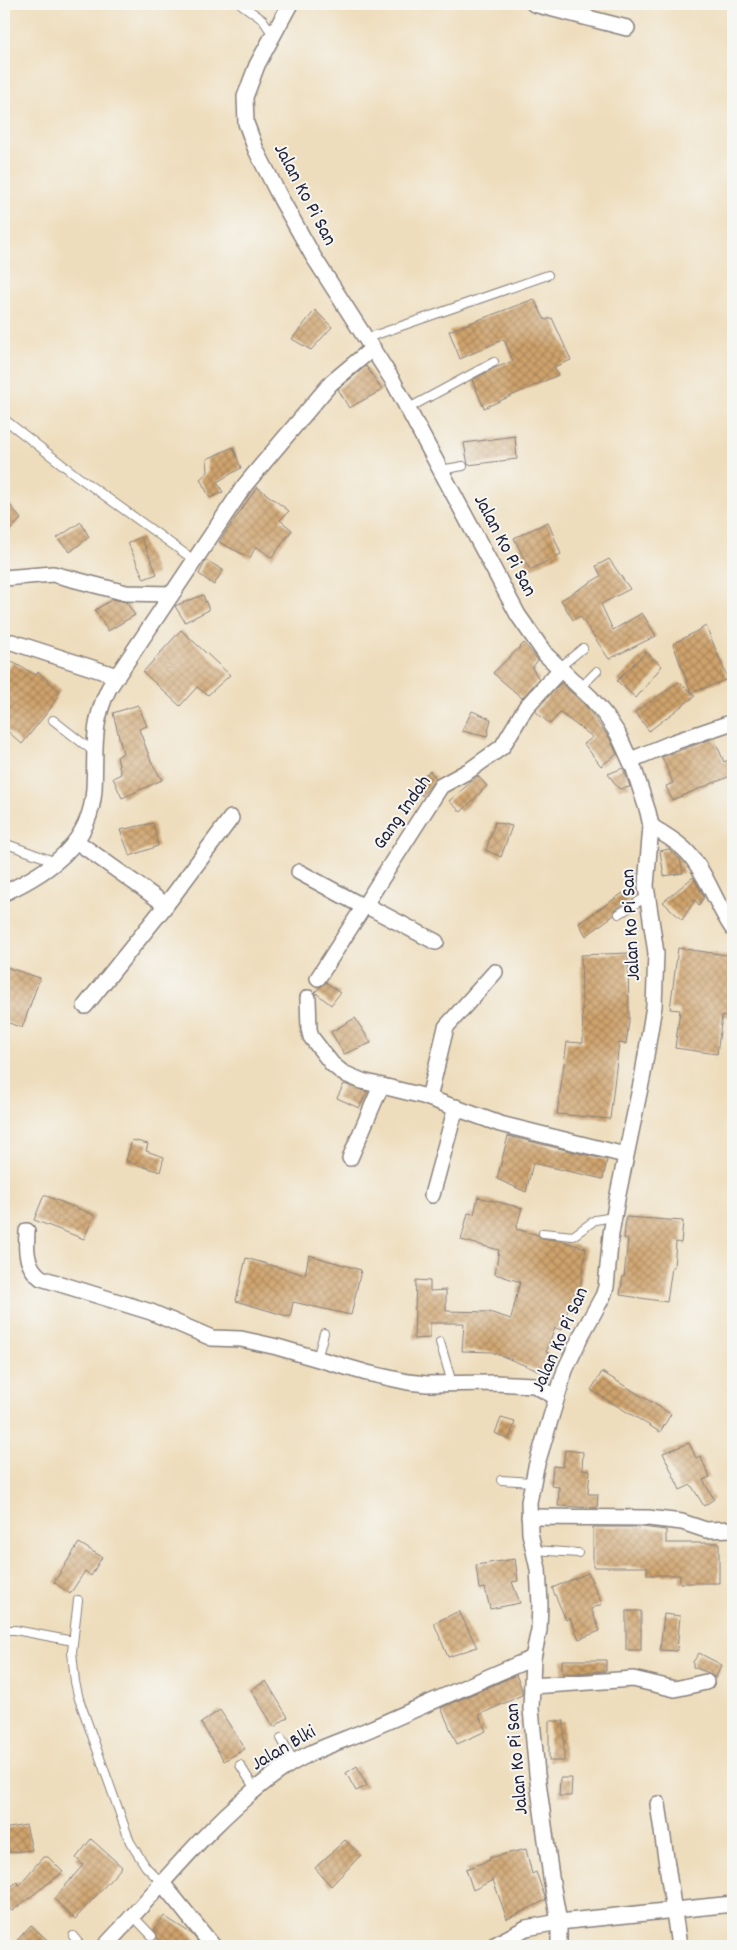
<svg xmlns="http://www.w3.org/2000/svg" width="737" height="1950" viewBox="0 0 737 1950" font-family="Dekko,sans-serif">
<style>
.building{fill:url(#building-cross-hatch)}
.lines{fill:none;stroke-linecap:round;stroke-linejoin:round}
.lane-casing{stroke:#88807c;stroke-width:10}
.street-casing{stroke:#88807c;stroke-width:18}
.lane{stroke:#fff;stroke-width:8}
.street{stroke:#fff;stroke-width:15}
.labels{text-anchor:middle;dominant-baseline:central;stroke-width:4;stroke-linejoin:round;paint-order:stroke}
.street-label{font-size:20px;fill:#22223b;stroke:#f6f6f2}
</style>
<defs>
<pattern id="building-cross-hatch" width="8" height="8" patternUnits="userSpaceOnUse" patternTransform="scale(1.25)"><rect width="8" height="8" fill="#cfa36c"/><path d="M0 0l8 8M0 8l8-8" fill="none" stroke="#a8845a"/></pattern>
</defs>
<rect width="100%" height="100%" fill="#f6f6f2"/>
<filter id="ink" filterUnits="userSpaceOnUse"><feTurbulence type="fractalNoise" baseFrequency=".02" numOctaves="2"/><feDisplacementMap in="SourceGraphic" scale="10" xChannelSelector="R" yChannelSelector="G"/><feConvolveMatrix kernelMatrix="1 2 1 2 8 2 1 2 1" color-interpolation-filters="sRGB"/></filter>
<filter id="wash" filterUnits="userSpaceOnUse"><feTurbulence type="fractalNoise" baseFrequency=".0096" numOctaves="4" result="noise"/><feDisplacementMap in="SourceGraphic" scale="20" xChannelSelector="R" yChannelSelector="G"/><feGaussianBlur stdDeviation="1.12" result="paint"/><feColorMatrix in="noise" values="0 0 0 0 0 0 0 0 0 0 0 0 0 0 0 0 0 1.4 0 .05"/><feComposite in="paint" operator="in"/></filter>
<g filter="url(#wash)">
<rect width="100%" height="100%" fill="#eeddbc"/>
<g id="blocks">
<g class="building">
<path d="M534,299L545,320L552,318L571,360L554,367L558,375L484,408L472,380L495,368L513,361L504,339L460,359L449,331Z"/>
<path d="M315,310L332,327L311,350L292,339Z"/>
<path d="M366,366L382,390L349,408L338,389Z"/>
<path d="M515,436L517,459L468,465L464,443Z"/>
<path d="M233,447L241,468L217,482L223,492L210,498L200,479L208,472L207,459Z"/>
<path d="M257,487L289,511L280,520L292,530L272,558L256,546L250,558L219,542Z"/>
<path d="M4,497L21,519L4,536Z"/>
<path d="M81,522L89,537L70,552L57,538Z"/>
<path d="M548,522L561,554L530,570L514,538Z"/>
<path d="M141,537L157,574L144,579L128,543Z"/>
<path d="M609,559L630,589L601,604L613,630L642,613L656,636L609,659L580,616L573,620L561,600L601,576L596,566Z"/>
<path d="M206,560L223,570L214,585L199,574Z"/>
<path d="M203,595L209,610L185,622L175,606Z"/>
<path d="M113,599L126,602L135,615L108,631L95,610Z"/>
<path d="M706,626L728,679L691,693L695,696L649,731L635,712L679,682L691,692L673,644Z"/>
<path d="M181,630L230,675L208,695L197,687L180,706L143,672Z"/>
<path d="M524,643L538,660L532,668L539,679L522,698L493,673Z"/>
<path d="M646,652L662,666L636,698L617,681Z"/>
<path d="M12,662L36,675L38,672L60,691L50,709L22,744L4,728V677Z"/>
<path d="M561,683L584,704L610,739L617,754L601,766L584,744L593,737L560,713L550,724L535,711Z"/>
<path d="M138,705L147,726L139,729L151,761L162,780L122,798L113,778L121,774L117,757L123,753L113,713Z"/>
<path d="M472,711L491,719L487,737L462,731Z"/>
<path d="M714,738L724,762L733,758V775L672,800L666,786L673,783L662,757Z"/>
<path d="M623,768L630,787L619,789L608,774Z"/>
<path d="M430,771L436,778L422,796L415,782Z"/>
<path d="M478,776L487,786L461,812L449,801Z"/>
<path d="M495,822L512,826L501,857L486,850Z"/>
<path d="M153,823L158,846L130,856L120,830Z"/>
<path d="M669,849L680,859L683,873L664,876L660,851Z"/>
<path d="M693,877L704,897L699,905L695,900L682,920L663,902Z"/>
<path d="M623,893L629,901L616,909L614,915L586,936L579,923Z"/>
<path d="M678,948L733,956V1017L722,1016L717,1054L675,1048L680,1010L670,1009Z"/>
<path d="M628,953L629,1021L626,1044L619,1043L610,1119L557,1114L567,1042L583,1043L581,955Z"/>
<path d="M6,967L40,978L22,1028L4,1021V974Z"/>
<path d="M326,982L340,993L331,1005L315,992Z"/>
<path d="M355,1018L371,1043L344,1054L331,1032Z"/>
<path d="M344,1084L367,1092L359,1108L337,1098Z"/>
<path d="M508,1136L607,1160L603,1179L533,1163L526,1192L497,1179Z"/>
<path d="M132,1140L148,1144L146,1151L164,1157L160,1172L126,1161Z"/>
<path d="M44,1195L94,1215L84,1239L34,1220Z"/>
<path d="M478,1197L522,1208L516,1229L538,1235L542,1238L557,1240L586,1248L580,1289L582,1290L577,1312L568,1309L562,1330L555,1328L546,1352L555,1356L546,1374L492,1352L462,1351L464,1323H430V1338L414,1339L416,1280L430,1281V1291L446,1290V1311L489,1312L511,1319L520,1282L495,1274L499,1250L461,1240L468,1213L474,1214Z"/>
<path d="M626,1217L683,1221L681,1243L676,1242L674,1267H672L667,1302L620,1295L623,1276L624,1277L628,1239L624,1238Z"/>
<path d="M309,1255L361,1270L351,1315L293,1302L290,1317L236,1301L246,1258L305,1275Z"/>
<path d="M602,1372L671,1414L660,1432L591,1390Z"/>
<path d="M501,1418L515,1422L509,1440L495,1433Z"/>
<path d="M689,1443L696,1458L700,1456L710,1477L703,1480L714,1499L704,1506L691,1485L680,1490L663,1453Z"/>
<path d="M565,1450L583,1452L582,1469L590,1470L588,1494H598L597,1508L558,1506L559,1487L551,1486L553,1466L563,1467Z"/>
<path d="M593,1527H642L666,1530V1543H719V1583H680V1575H647V1567H593Z"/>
<path d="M79,1543L102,1557L91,1576L85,1571L70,1594L54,1582Z"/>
<path d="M515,1559L518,1581L512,1582L520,1603L490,1609L485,1588L479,1589L476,1565Z"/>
<path d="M588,1573L602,1604L591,1609L600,1631L579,1639L570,1618L566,1620L552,1588Z"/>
<path d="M459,1611L477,1647L448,1657L434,1623Z"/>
<rect x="626" y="1611" width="15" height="39"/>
<path d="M664,1614L680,1616L677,1651L660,1650Z"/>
<path d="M699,1653L722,1665L715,1678L709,1673L693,1667V1662Z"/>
<path d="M562,1660H606V1671L562,1674Z"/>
<path d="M516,1675L522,1689V1695L479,1715L486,1731L457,1744L441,1708Z"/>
<path d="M266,1681L288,1717L274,1727L251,1690Z"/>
<path d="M220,1710L245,1749L224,1761L201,1723Z"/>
<rect x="549" y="1721" width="15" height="40"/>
<path d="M357,1766L367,1786L356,1791L346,1773Z"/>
<path d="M560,1778H572L571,1796H559Z"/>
<path d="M26,1825L32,1850L4,1853V1829Z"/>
<path d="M91,1839L122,1867L75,1919L54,1899L83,1865L76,1858Z"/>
<path d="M345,1840L361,1855L331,1886L315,1868Z"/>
<path d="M526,1849L532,1874L536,1872L546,1900L507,1919L493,1880L473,1890L466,1869L490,1860L489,1858Z"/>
<path d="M43,1857H48L63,1872L12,1911L4,1902V1892L17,1882L19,1885Z"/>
<path d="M164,1916L192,1934L201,1946H168L157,1938V1934L154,1930Z"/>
<path d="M31,1925L54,1946H12Z"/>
</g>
</g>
</g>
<g filter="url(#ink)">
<use href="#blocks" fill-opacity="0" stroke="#88807c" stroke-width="1"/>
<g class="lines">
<defs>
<g id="lane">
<path d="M241,4L263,20L273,35"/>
<path d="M367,338L548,275"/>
<path d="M407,409L494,362"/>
<path d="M4,419L77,476L194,560"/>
<path d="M440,470L463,466"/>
<path d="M559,668L583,648"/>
<path d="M580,688L597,671"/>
<path d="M53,720L94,752"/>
<path d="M4,843L56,862"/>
<path d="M619,914L646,897"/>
<path d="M543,1233L573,1236L595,1220L614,1217"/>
<path d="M440,1342L452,1383"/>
<path d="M317,1359L324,1333"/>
<path d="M501,1480L532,1482"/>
<path d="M534,1550L578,1553"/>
<path d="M78,1600L72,1652L75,1682L79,1699L130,1842L146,1867L162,1883"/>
<path d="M4,1630H15L73,1641"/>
<path d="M281,1738L294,1762"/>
<path d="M240,1765L255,1789"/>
<path d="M133,1916L152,1936"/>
<path d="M73,1936L81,1946"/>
</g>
<g id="street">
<path d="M290,4L257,65L245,97L246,123L256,150L281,199L313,256L393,381L518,615L546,655L591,698L606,716L618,734L634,769L648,812L651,826L646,886L656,953L654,1006L643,1074L617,1199L611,1234L606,1287L603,1296L582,1334L565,1370L536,1467L529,1502L530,1533L538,1569L540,1604L539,1630L533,1658L531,1709L537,1774L551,1877L559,1922V1946"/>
<path d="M534,4L627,28"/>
<path d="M4,578L53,574L126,593L171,594"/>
<path d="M4,642H12L117,676"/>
<path d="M631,760L674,742L733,722"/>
<path d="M651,826C663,834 679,842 689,854C708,876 716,905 733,929"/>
<path d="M76,841L166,905"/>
<path d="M299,872L364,907"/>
<path d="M4,893C49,872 91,844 94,789C96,750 91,724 109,688L245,485L331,383L373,348"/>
<path d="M365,905L436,942"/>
<path d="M318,978L441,786L470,770L502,747L526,707L561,669"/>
<path d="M308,998L309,1029L311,1037L332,1064L343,1073L362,1081L423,1096L500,1124L625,1155"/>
<path d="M85,1006L166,905L231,818"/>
<path d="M429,1098L446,1027L495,972"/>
<path d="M350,1158L381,1086"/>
<path d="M432,1195L456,1107"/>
<path d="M27,1231C26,1249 25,1266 41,1278L151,1312L212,1338L241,1339L277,1347L367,1373L408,1382L427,1384L494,1383L534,1385L556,1397"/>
<path d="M529,1517L648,1518L682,1522L706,1530L733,1529"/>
<path d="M532,1686L633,1679L675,1689L706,1682"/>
<path d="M658,1804L679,1946"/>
<path d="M162,1883L213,1946"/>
<path d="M105,1946C162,1886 212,1818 281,1770C308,1751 340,1742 370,1729C425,1705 478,1681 533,1658"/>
<path d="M493,1946L526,1928L559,1922L733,1904"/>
</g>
</defs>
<use href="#lane" class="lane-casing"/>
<use href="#street" class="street-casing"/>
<use href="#lane" class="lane"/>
<use href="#street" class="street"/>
</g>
</g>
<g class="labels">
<g class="street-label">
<text transform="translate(304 195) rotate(62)">Jalan Ko Pi San</text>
<text transform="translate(504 546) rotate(62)">Jalan Ko Pi San</text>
<text transform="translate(403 813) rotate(-55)">Gang Indah</text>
<text transform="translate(632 925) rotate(-93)">Jalan Ko Pi San</text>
<text transform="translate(561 1340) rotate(-66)">Jalan Ko Pi San</text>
<text transform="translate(284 1749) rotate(-30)">Jalan Blki</text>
<text transform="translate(518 1759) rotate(-95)">Jalan Ko Pi San</text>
</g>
</g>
<rect width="737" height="1950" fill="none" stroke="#f6f6f2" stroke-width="20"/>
</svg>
